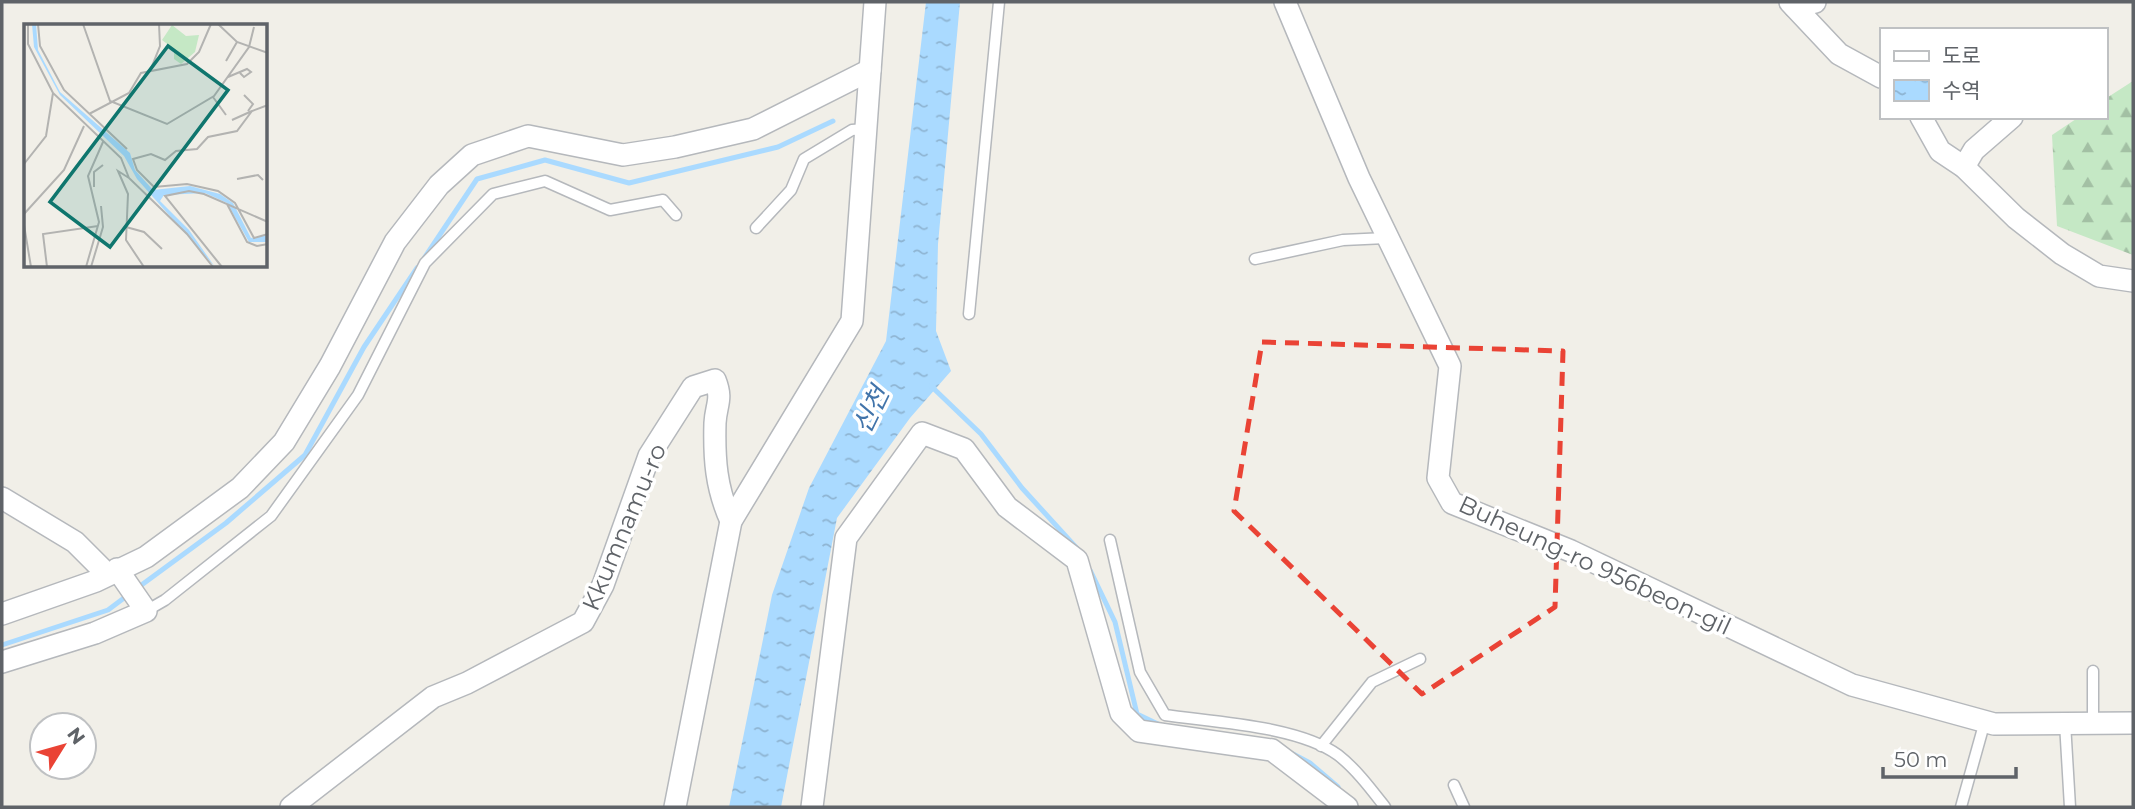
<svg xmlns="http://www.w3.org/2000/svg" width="2135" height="809" viewBox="0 0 2135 809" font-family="Montserrat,'Noto Sans KR',sans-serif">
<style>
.forest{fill:url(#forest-firs)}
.water{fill:url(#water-ripples)}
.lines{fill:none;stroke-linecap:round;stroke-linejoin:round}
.stream{stroke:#aadaff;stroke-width:5}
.service-casing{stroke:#b5b8bc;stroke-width:13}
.minor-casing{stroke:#b5b8bc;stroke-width:24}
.service{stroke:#fff;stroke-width:10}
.minor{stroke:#fff;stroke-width:21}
.marked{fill:none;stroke:#ea4335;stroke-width:5;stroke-dasharray:14 9;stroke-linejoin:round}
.labels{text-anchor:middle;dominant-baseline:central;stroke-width:7;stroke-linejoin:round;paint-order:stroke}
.street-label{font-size:24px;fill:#5f6368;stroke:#fff}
.water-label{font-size:26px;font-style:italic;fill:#4174aa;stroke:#fff}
.inset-road{fill:none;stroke:#b3b3b1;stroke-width:2}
.view{fill:#0f766e;fill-opacity:0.15;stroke:#0f766e;stroke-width:3.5}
.inset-edge{fill:none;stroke:#5f6368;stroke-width:3.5}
</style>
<defs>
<pattern id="forest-firs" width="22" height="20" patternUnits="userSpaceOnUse" patternTransform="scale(1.75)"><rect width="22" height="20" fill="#c5e8c5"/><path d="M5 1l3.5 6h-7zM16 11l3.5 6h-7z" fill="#a3c0a4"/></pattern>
<pattern id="water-ripples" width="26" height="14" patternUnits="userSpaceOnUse" patternTransform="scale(1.75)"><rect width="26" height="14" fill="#aadaff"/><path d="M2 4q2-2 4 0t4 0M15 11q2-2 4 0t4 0" fill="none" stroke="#8eb4d2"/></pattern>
</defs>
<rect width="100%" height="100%" fill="#f1efe8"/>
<path class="forest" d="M2133,81V255L2057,226L2052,135L2079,117H2105V99Z"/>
<path class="water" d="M926,2H960L938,244L936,331L951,371L910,418L837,518L781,807H729L772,595L809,488L886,341Z"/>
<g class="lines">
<g class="stream">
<path d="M425,257L477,179L545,160L629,183L778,147L833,121"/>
<path d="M931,386L981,434L1022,488L1083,555"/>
<path d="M1090,570L1115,622L1137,714L1162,726"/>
<path d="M136,589L226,523L305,455L364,347L417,268"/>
<path d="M2,645L108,610L128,595"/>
<path d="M1293,754L1310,763L1338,787"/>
</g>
<defs>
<g id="service">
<path d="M756,228L791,190L804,159L852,130L865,129"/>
<path d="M1255,259L1343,240L1386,238"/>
<path d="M969,314L999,2"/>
<path d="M1110,540L1140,672L1165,715C1213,722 1299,726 1338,755C1356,769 1371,789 1385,807"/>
<path d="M146,611L165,600L271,516L358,395L425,263L493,194L545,181L610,210L663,200L676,215"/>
<path d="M2065,723L2070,807"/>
<path d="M2093,723V671"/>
<path d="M1321,746L1372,682L1420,659"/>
<path d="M1454,785L1464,807"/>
<path d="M1961,807L1985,721"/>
</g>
<g id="minor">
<path d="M1285,2L1359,178L1450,366L1438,478L1452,503L1571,551L1852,685L1994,724L2133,723"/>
<path d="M1790,2L1839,54L1881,77"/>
<path d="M1795,7L1815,2"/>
<path d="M1921,117L1940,151L1964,167L2016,218L2062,254L2099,276L2133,281"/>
<path d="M1964,167L1974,150L2012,117"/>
<path d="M2,498L75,542L107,574"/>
<path d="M2,614L96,581L146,557L240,488L284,442L330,366L395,242L439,185L472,155L528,136L623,155L675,147L753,129L870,70"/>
<path d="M2,662L95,633L146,611L117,569"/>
<path d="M291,807L433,697L467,683L583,622L603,585L649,456L693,387L715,380C723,400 716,404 715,423C714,459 716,488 731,521"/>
<path d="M675,807L731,521L852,321L875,2"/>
<path d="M812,807L846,538L922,433L964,449L1007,507L1077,560L1121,713L1139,731L1272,750L1347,807"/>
</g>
</defs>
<use href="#service" class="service-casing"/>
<use href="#minor" class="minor-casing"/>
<use href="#service" class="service"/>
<use href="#minor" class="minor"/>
</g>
<path class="marked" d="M1262,342L1563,351L1555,607L1422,694L1234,511Z"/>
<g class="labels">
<g class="street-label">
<text transform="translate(624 527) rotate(-67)">Kkumnamu-ro</text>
<text transform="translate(1595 565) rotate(25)">Buheung-ro 956beon-gil</text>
</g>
<g class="water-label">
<text transform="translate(871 410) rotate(-64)">신천</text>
</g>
</g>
<g transform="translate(24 24)">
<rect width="243" height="243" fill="#f1efe8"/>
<path d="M148,1L162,12L175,11L171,28L157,40L150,35V25L138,16Z" fill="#c5e8c5"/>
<path d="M8,0H12L14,26L36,68L106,129L111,146L129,166L166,162L196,170L209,179L227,214L243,211V218H225L203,179L181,169L140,171L136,177L165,206L191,243L113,155L100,132L36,71L10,23Z" fill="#aadaff"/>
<path class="inset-road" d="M4,0V20L29,69L97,134L105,154L163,210L189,243M14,0L16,22L40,66L103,125M59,0L86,77L143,100L190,72L225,23L230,3M194,0L213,18L244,29M202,37L213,18M126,47L136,22L135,0M204,53L223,45L227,48L220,53L216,49M220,71L229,80L224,87M189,73L202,91M244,81L228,87L213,107L184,113L173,125L152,127L141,136L127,130L109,135L113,146L130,163L163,160L194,167L211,179L230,214L244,210M65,90L105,69L117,49L163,40L175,28L187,0M208,96L228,87M0,140L22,112L29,69M105,154L94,147L104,170L102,216L120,243M213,155L234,151L239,156M70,163V148L79,141M203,180L223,218L233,222L244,220M0,190L40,146L60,102M0,201L7,243M102,203L120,208L138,225M23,243L19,210L74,202M62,243L75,198L64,152L79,118M67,243L79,203L77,182M198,243L141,172L165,167L180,170L244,198"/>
<path class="view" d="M144,22L204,66L86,223L26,178Z"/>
<rect width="243" height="243" class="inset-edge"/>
</g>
<rect width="2135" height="809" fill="none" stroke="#5f6368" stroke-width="7"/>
<rect x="1880" y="28" width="228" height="91" fill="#ffffff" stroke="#bfc1c3" stroke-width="2"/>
<rect x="1894" y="51" width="35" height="10" fill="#ffffff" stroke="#bfc1c3" stroke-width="2"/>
<text x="1942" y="63" font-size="21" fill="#5f6368">도로</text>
<rect x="1894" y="80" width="35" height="21" fill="url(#water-ripples)" stroke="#bfc1c3" stroke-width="2"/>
<text x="1942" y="98" font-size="21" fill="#5f6368">수역</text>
<g transform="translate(63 746) rotate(53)"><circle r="33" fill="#ffffff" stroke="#bfc1c3" stroke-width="2"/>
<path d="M0-5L12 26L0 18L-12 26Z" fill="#ea4335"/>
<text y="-10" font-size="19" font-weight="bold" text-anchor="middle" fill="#5f6368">N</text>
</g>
<path d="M1883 767v10h133v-10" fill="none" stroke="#5f6368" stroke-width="3.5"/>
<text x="1894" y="767" font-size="21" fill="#5f6368" stroke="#ffffff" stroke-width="5" paint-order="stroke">50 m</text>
</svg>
